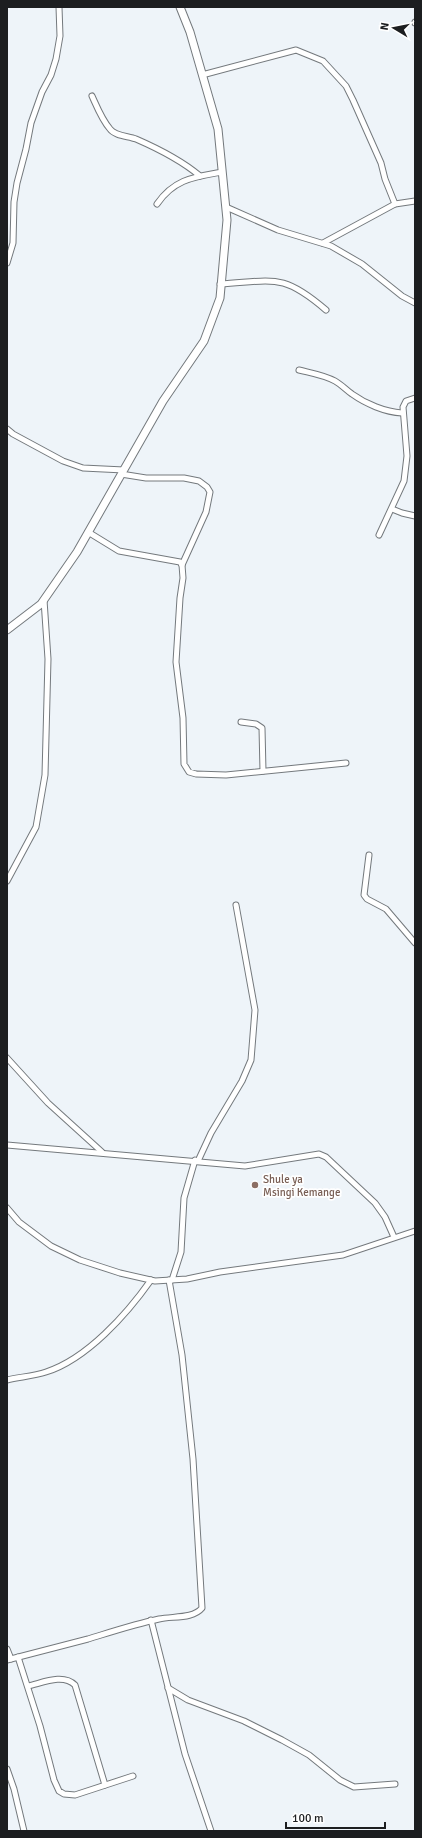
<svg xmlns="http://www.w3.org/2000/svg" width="422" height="1838" viewBox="0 0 422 1838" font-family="Signika,sans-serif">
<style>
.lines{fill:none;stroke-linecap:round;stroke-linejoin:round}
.street-casing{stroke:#74797d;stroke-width:7}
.secondary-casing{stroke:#74797d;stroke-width:9}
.street{stroke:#fff;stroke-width:5}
.secondary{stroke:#fff;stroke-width:7}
.education-dot{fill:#8d6e63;stroke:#fff;stroke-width:1.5}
.labels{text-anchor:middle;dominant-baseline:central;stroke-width:3.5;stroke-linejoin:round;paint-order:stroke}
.education-label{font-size:11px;fill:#785e54;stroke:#fff;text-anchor:start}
</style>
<rect width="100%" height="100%" fill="#eef4f9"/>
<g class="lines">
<defs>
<g id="street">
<path d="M415,22V23"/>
<path d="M202,75L296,50L323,61L346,86L353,100L381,163L385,179L395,204"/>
<path d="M92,96C97,107 102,120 110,129C115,136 128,136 136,139C159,149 181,160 200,176"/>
<path d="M157,204C174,179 194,177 222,172"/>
<path d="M226,207L278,230L331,246L362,264L402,296L415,303"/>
<path d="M323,243L395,204L415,201"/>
<path d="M7,263L13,243L14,202L17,183L26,149L31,123L42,92L51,75L56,59L60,36L59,7"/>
<path d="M220,284C273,281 282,272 326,310"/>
<path d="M299,370C311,373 324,375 335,381C342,385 346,390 352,394C366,404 385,412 402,413"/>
<path d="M7,429L13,434L63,461L83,468L124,470"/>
<path d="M121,474L146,478H184L199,481L207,487L210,492L206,512L182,565"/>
<path d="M392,509L402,513L415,516"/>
<path d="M88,532L119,551L180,562L182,565L183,578L180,598L176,662L183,718L184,764L189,772L196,774L226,775L346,763"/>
<path d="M379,535L404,481L407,456L403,407L406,401L415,398"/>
<path d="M241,722L256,724L262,728L263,771"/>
<path d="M369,855L364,895L367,899L386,909L415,943"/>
<path d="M7,881L36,827L45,775L48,659L44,600"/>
<path d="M7,1058L48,1103L102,1152"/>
<path d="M7,1145L245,1166L319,1154L326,1157L375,1203L385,1217L394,1237"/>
<path d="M198,1161L211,1133L242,1081L251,1060L255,1010L236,905"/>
<path d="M7,1208L19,1222L51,1246L80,1260L120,1273L155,1281L187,1279L220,1272L343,1255L415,1231"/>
<path d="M172,1280L181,1252L184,1198L195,1160"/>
<path d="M7,1380C20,1377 34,1376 46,1372C87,1359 127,1314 151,1280"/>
<path d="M151,1620L185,1754L211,1831"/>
<path d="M7,1649L11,1659"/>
<path d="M18,1657L40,1726L54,1780L59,1791L64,1794L75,1795L133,1776"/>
<path d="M7,1660C34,1653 61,1646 88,1639C111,1632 135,1624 159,1619C173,1616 193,1619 202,1608L193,1459L182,1355L169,1280"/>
<path d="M28,1686C42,1683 63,1673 75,1685L105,1785"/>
<path d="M168,1688L188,1700L244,1721L282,1740L309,1755L340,1780L354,1787L395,1784"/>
<path d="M7,1769L14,1789L24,1831"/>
</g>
<path id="secondary" d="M7,630L41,604L77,552L163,401L204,341L220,298L227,220L218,129L190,32L180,7"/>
</defs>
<use href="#street" class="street-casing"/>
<use href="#secondary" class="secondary-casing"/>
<use href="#street" class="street"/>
<use href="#secondary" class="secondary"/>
</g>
<circle class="education-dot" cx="255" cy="1185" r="4"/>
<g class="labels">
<g class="education-label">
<text x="263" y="1179">Shule ya<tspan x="263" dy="13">Msingi Kemange</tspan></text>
</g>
</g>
<rect width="422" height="1838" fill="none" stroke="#1c1e20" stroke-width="16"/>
<g transform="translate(394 28) rotate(280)" stroke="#ffffff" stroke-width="3" paint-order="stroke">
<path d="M0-3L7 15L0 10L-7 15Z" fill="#1c1e20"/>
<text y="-6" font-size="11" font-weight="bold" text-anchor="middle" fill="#1c1e20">N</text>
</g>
<path d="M286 1822v6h99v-6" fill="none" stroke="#1c1e20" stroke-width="2"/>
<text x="292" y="1822" font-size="12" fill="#1c1e20" stroke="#ffffff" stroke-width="3" paint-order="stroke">100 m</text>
</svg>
